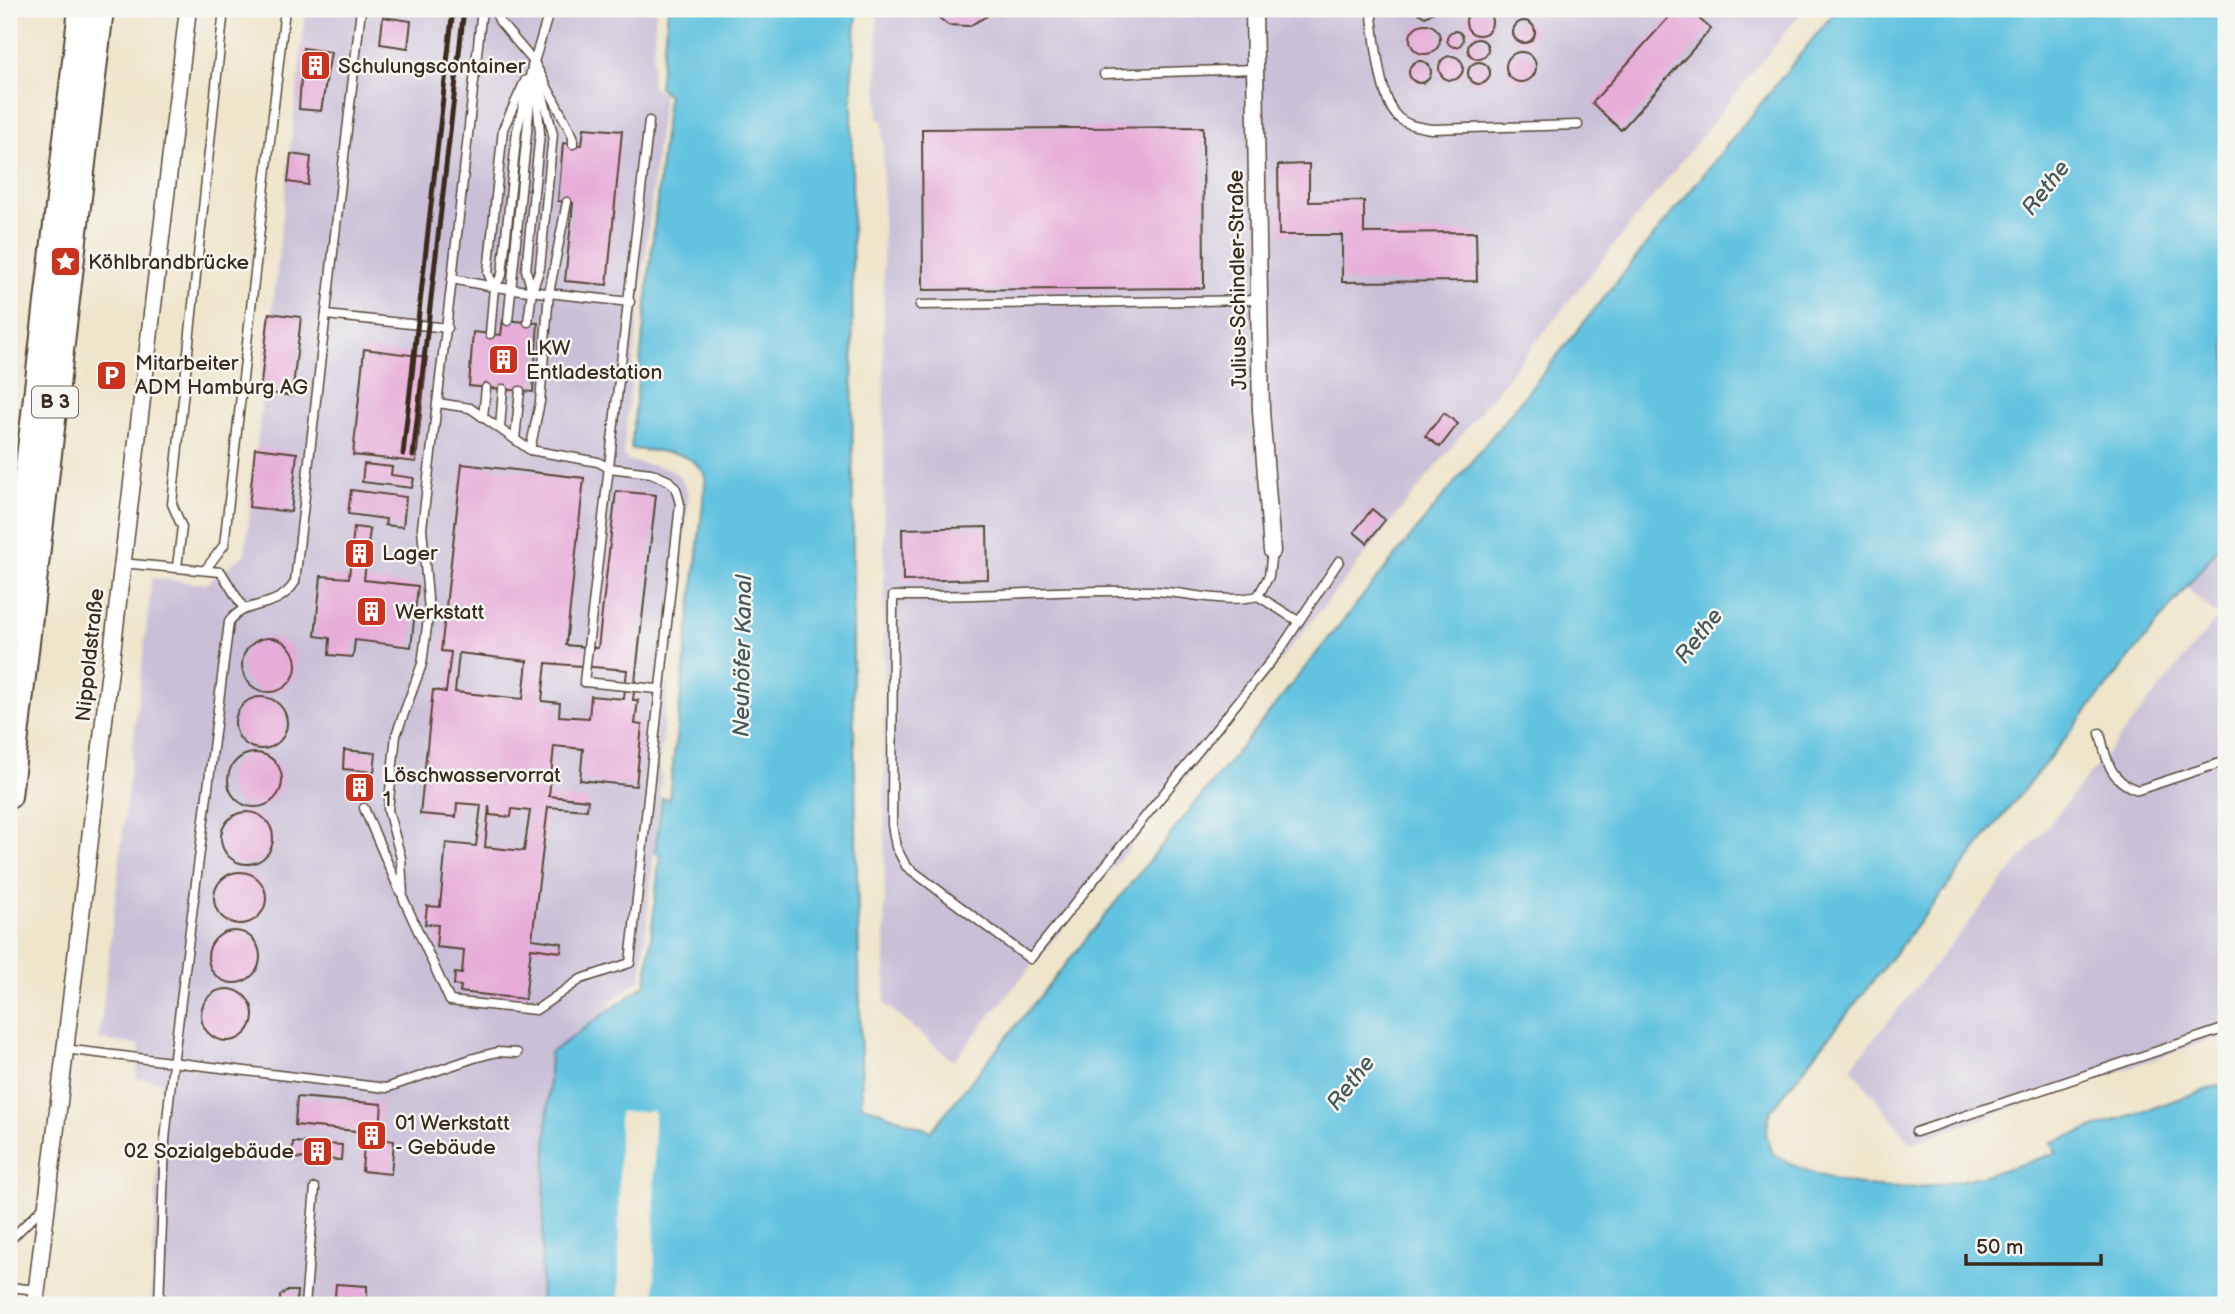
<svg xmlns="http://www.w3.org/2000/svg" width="2235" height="1314" viewBox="0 0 2235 1314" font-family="'Balsamiq Sans',sans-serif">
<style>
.industrial{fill:#c9bfd7}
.water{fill:#62c3e0;stroke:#4e767f;stroke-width:2}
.pier{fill:#efe5cb}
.building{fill:#e7acd8;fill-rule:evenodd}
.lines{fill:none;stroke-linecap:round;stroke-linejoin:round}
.service-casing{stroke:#564638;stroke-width:11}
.minor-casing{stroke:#564638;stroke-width:19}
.primary-casing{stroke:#564638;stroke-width:28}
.service{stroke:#fff;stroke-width:8}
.minor{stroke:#fff;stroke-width:16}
.primary{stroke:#fff;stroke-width:24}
.rail{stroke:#3b2a1e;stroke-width:5}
.labels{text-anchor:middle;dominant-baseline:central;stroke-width:5;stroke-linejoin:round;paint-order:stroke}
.shield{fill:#f6f6f2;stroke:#73675e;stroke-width:2}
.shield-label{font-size:19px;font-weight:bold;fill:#3b2a1e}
.poi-label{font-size:21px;fill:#3b2a1e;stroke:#f6f6f2;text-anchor:start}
.street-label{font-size:21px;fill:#3b2a1e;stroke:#f6f6f2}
.water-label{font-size:23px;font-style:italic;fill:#475858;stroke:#f6f6f2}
</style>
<rect width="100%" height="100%" fill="#f6f6f2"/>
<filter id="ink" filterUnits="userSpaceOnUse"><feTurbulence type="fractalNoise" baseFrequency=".0143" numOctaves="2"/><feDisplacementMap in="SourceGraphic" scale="14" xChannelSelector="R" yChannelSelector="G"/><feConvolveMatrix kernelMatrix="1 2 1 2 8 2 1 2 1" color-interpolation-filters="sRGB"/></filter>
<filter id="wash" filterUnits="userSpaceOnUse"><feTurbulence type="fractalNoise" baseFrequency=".00686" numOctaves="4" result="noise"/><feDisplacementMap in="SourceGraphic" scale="28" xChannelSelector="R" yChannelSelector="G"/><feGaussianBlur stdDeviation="1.57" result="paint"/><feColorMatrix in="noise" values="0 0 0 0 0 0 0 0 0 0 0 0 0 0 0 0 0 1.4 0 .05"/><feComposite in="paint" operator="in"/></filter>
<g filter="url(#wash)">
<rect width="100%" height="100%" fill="#efe5cb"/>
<g class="industrial">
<path d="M306,9H656L651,85L663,95L623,454L628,461L670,469L680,477L687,490L688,501L679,594L674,593L664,681L668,682L659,771L662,773L641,979L611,1001L610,1009L550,1053L540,1305H151L161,1081L136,1078L140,1045L99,1040L152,578L206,584L245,554Z"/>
<path d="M877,9H1804L1138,837L953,1061L885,1004L883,120L878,119Z"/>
<path d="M2226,529V1034L1911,1143L1851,1067L2218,617L2183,584Z"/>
</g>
<path class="water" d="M668,9H857L852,76L853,688L862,1105L931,1131L1837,9H2226V538L1994,827L1770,1112L1766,1133L1773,1154C1872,1210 1954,1187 2056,1153L2052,1142L2226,1083V1305H540L550,1053L646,984L660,854L655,853L662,798L669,799L706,477C692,448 659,452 631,449L668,95L659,87Z"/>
<path class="pier" d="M654,1111L655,1305H619V1112Z"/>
<g id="blocks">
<g class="building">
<path d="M928,9H992L987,16L969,26L948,25Z"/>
<path d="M1412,9H1439L1425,17Z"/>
<path d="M1676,9H1688L1711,29L1621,130L1592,103Z"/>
<circle cx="1479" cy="22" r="13"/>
<path d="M383,17L411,21L408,48L380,44Z"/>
<circle cx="1524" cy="32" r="11"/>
<circle cx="1425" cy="39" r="15"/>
<circle cx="1455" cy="39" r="8"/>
<circle cx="1478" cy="49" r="10"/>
<path d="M303,48L331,52L321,111L299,109Z"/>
<circle cx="1521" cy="67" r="15"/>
<circle cx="1451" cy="68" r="12"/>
<circle cx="1420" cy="72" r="11"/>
<circle cx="1479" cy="73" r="11"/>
<path d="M1203,127L1204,288L923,290L922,129Z"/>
<path d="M584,128L622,131L607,285L565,281L573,203L558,201L563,143L582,145Z"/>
<path d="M291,154L311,157L308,185L288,182Z"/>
<path d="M1309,164V202L1364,201V233L1476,232L1477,281L1342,282V235H1279L1278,165Z"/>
<path d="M269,313L301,317L292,396L260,392Z"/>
<path d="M503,320L538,323L533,392L469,386L473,332L501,335Z"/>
<path d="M364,349L427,357L416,462L353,455Z"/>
<path d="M1444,413L1458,424L1440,447L1425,436Z"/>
<path d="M255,448L297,453L291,512L249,507Z"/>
<path d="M364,464L392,467L391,475L414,478L412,488L362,482Z"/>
<path d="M462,464L584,478L566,645L598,648L616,491L656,495L633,700H638L635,724L642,725L636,786L580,780L583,749L554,746L549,796L588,800L587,810L548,807L532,939L562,943L561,952L531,948L525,999L460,992L461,986L454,985L455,973L462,974L464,950L436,947L438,925L425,924L427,906L440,907L446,843L476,846L481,805L457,803L456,817L420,814L433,690L446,692L451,652L441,651ZM459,653L527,661L523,699L455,692ZM546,663L627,670L624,699L591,696L589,718L559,716L560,703L542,701ZM489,806L490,815L511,817L512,809L530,811L524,851L485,847Z"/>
<path d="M351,490L406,497L403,527L385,525L386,519L348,514Z"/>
<path d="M1372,509L1385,520L1367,543L1354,532Z"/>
<path d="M354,527L370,529L364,580L418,586L411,647L355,640L353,657L329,655L330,638L315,636L321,576L349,578Z"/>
<path d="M987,527L988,579L903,581L902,529Z"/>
<circle cx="269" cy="665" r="27"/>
<circle cx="261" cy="723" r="26"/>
<path d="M344,750L376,753L374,772L343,769Z"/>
<circle cx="255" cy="780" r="27"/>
<circle cx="360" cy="786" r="12"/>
<circle cx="247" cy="838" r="26"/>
<circle cx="240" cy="898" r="26"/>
<circle cx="234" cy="957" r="26"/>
<circle cx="227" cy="1015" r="26"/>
<path d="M297,1097L382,1104L379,1139L394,1141L391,1174L362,1171L365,1132L295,1125Z"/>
<path d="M293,1142L342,1145L341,1160L292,1158Z"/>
<path d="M336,1284L367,1286V1299L335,1297Z"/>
<path d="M286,1291H297L296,1305H280V1296Z"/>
</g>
</g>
</g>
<g filter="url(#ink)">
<use href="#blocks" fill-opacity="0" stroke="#564638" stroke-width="2"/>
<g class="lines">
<defs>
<g id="service">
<path d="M482,9L452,279L494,287L630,302"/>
<path d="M494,9L500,22L534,62L532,66"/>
<path d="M550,9L534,62L573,136V144"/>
<path d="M1371,9C1375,35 1379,103 1400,119C1409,126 1420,127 1431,129L1578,125"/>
<path d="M1104,74L1255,69"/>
<path d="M649,121L584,682L657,689"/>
<path d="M494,287L502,275L517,131L532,68"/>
<path d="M920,305L1259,300"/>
<path d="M326,315L448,328"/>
<path d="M508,321L532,82"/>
<path d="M528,322L532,291L540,268L553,134L534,62L540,133L526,270L532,291"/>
<path d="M490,334L494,287L488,273L503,129L525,81"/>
<path d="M438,403L470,408L530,450L598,462L609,468L651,473L669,481L676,489L680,504L630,963L581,979L536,1010L450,1001L403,898L401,858L388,810L396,735L422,664L429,611L422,528L452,279"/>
<path d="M483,417L486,388"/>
<path d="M500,428L503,389"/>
<path d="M515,439L520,391"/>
<path d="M530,450L540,402L549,293L567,202"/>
<path d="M1272,551L1269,576L1258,596C1223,604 1188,592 1152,591C1066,589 979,597 893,596L892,825L896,847L906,866L1030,959L1280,650L1339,561"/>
<path d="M121,563L221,572L244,609"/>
<path d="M177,567L182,527L172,504L224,9"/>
<path d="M205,570L224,545L285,9"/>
<path d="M1258,596L1298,621"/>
<path d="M2100,733C2106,759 2110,782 2138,790L2226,761"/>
<path d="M364,808L400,892"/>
<path d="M64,1049L386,1088L474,1058L497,1052L517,1053"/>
<path d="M1916,1132L2226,1028"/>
<path d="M9,1241L44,1206"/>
<path d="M9,1287L37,1290"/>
<path d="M159,1305L165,1140L172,1072L229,622C245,598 277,612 295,582L361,9"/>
<path d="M305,1305L315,1188"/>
</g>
<g id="minor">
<path d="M1254,9L1261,411L1272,551"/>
<path d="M35,1305L188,9"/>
</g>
<g id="primary">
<path d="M9,630L81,9"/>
<path d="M9,796L101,9"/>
</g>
</defs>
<use href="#service" class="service-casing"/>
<use href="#minor" class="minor-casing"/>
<use href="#primary" class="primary-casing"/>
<use href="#service" class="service"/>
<use href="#minor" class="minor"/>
<use href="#primary" class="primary"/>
<g class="rail">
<path d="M403,454L453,9"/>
<path d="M413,456L464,9"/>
</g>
</g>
</g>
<defs>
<symbol id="building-square" viewBox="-11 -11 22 22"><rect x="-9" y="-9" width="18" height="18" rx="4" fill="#c8321e" stroke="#f6f6f2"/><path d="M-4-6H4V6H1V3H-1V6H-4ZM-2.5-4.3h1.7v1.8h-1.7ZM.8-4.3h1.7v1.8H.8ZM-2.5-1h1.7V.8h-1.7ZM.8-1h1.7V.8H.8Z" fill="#fff"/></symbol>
<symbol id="sight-square" viewBox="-11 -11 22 22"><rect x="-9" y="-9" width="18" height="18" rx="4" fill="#c8321e" stroke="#f6f6f2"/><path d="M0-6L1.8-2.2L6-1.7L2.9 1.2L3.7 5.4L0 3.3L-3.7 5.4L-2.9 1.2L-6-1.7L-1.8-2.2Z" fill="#fff"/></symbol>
<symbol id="parking-square" viewBox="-11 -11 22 22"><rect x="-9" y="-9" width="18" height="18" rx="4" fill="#c8321e" stroke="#f6f6f2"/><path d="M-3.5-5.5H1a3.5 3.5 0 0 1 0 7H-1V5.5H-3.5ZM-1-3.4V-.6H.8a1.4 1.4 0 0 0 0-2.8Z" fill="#fff"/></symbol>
</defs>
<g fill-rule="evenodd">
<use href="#building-square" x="298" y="48" width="35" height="35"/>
<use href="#sight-square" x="48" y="244" width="35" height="35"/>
<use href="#building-square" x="486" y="342" width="35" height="35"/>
<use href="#parking-square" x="94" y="358" width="35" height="35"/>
<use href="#building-square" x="342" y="536" width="35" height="35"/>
<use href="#building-square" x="354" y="594" width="35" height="35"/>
<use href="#building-square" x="342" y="770" width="35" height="35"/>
<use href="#building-square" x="354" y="1118" width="35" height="35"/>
<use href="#building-square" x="300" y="1134" width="35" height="35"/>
</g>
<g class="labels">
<rect class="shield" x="32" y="386.5" width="46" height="31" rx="5"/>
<g class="shield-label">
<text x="55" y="402">B 3</text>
</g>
<g class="poi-label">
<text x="338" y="66">Schulungscontainer</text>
<text x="88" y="262">Köhlbrandbrücke</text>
<text x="526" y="348">LKW<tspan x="526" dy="24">Entladestation</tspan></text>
<text x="135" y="363">Mitarbeiter<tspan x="135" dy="24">ADM Hamburg AG</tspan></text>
<text x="382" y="553">Lager</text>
<text x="395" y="612">Werkstatt</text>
<text x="383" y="775">Löschwasservorrat<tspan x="383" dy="24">1</tspan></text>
<text x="395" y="1123">01 Werkstatt<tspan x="395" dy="24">- Gebäude</tspan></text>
<text x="294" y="1151" text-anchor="end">02 Sozialgebäude</text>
</g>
<g class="street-label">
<text transform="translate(1238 280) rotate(-91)">Julius-Schindler-Straße</text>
<text transform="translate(90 655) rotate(-84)">Nippoldstraße</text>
</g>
<g class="water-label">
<text transform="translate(2046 188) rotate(-52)">Rethe</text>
<text transform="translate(1699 636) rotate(-52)">Rethe</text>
<text transform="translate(743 656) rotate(-89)">Neuhöfer Kanal</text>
<text transform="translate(1351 1083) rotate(-52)">Rethe</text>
</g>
</g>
<rect width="2235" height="1314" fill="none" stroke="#f6f6f2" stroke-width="35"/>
<path d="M1966 1254v10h135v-10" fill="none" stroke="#3b2a1e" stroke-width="3.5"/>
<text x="1976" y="1254" font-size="21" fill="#3b2a1e" stroke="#f6f6f2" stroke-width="5" paint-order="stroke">50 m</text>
</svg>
